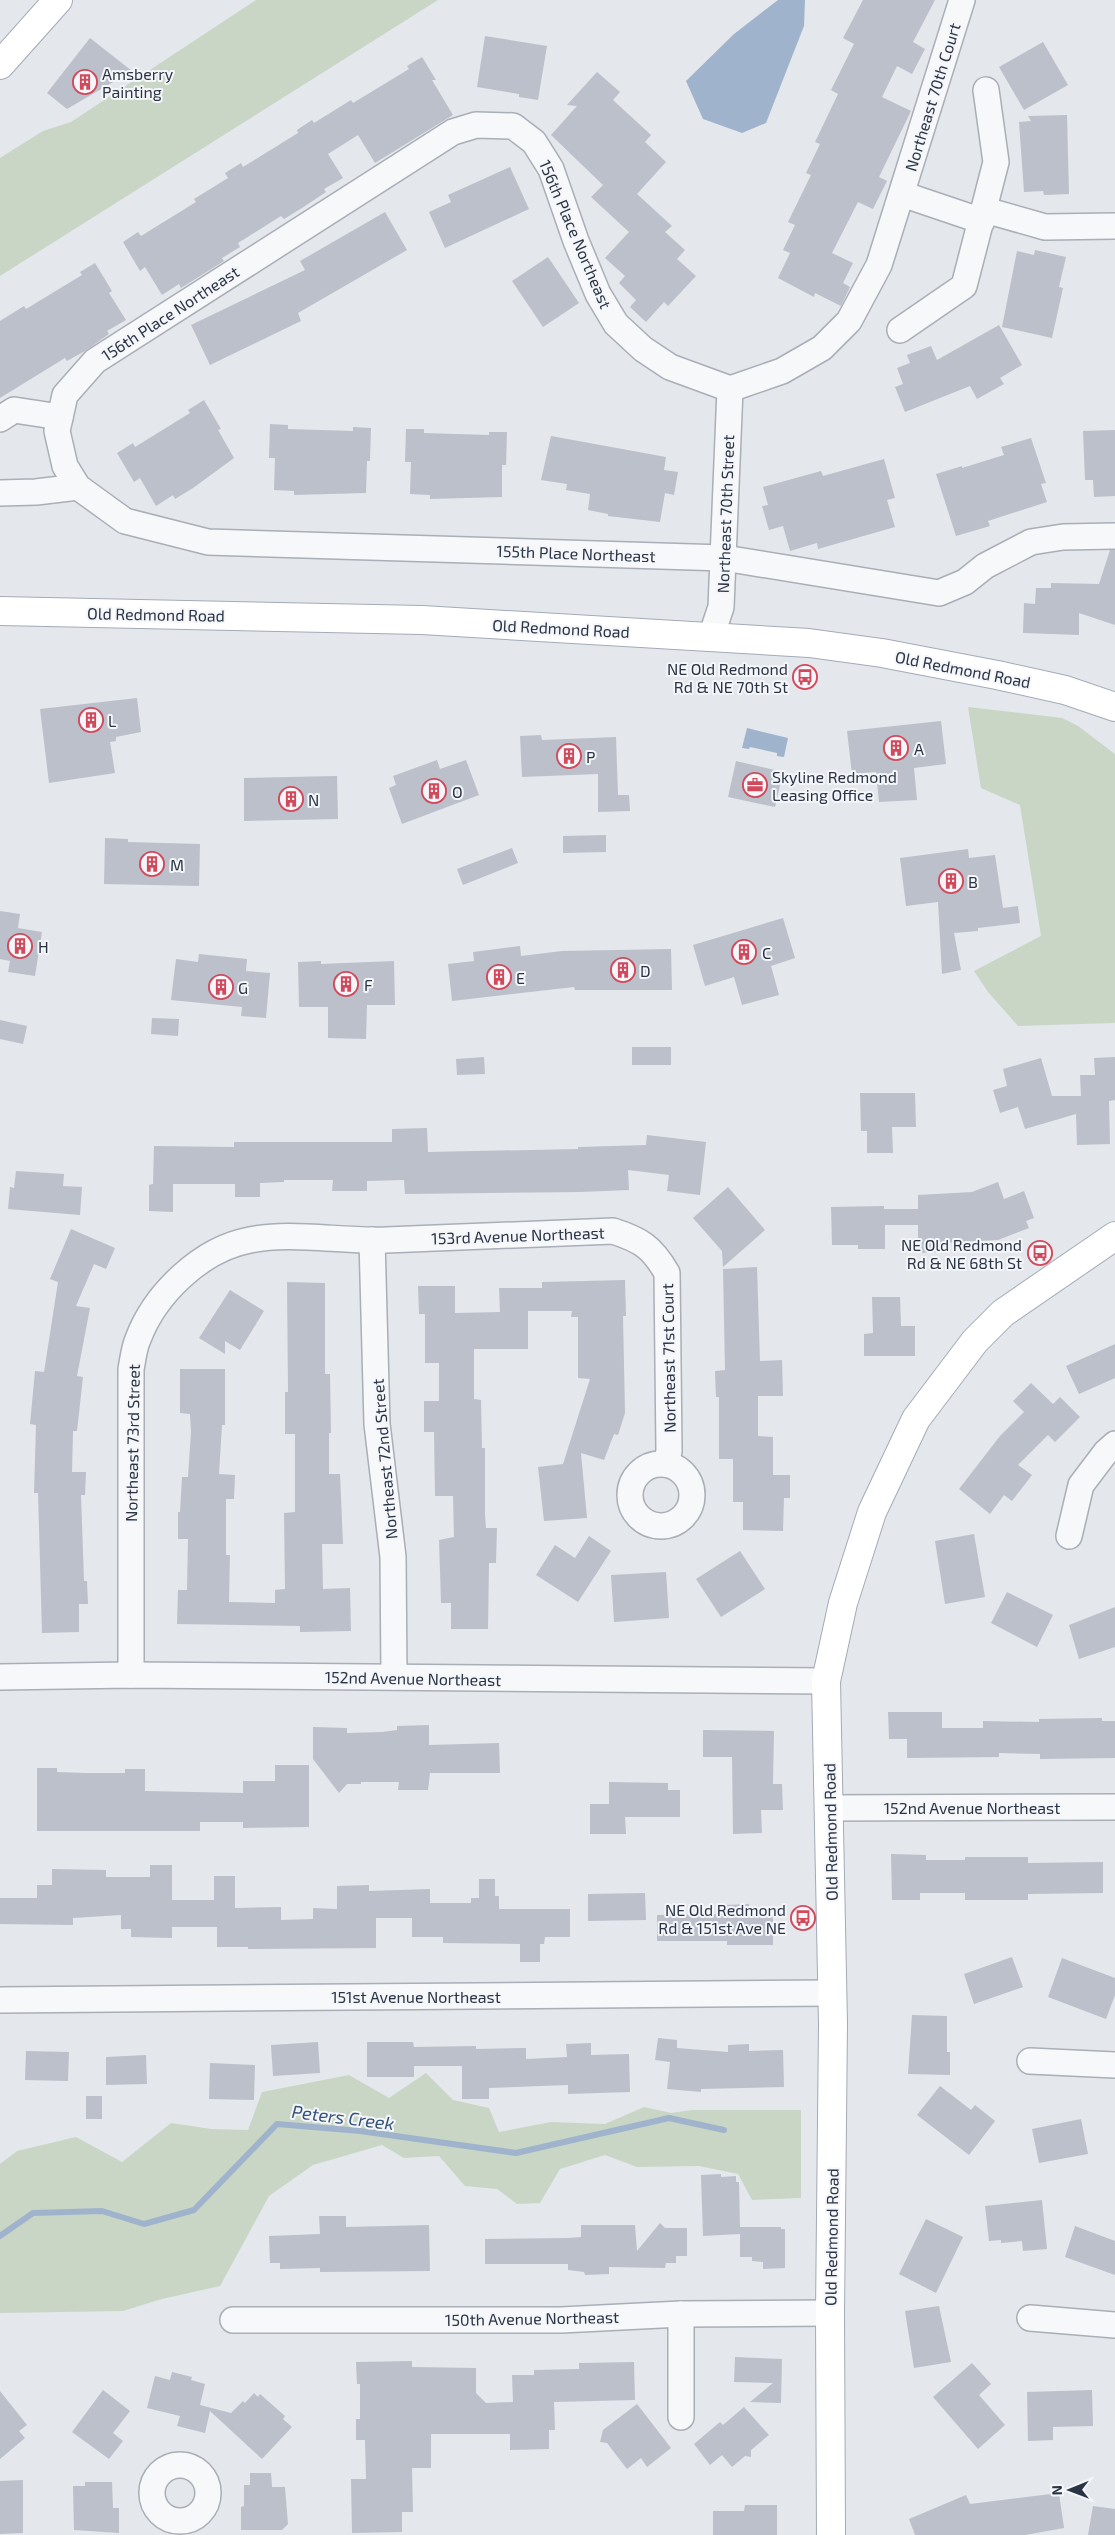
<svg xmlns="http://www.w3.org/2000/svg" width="1115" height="2535" viewBox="0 0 1115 2535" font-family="'Exo 2',sans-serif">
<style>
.green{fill:#c9d6c5}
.water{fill:#9fb4cc}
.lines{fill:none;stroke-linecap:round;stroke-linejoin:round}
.stream{stroke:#9fb4cc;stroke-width:6}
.building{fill:#bbc0ca}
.minor-casing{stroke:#a9aeb7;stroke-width:28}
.major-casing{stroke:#a3abb8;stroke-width:30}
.minor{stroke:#f7f8fa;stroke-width:25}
.major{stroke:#fff;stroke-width:28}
.labels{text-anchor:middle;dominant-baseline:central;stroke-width:4;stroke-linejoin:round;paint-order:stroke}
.poi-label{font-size:16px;fill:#2b3445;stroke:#f4f6f9;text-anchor:start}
.street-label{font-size:16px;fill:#2b3445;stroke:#f4f6f9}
.water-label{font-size:18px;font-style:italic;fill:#34527a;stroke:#f4f6f9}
</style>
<rect width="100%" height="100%" fill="#e4e7ec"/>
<g class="green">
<path d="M256,0H438L0,276V158L43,131L71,122Z"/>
<path d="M968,707L1062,718L1078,726L1115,754V1023L1018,1026L988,992L974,971L1041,936L1020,805L981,788Z"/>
<path d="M426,2073L453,2100L489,2108L499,2132L551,2122L605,2124L644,2107L671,2113L692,2110H801V2198L752,2200L738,2174L699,2166L637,2167L605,2155L560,2169L540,2203L517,2204L497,2189L465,2186L439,2156L404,2158L382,2145L313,2165L269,2196L220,2286L162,2299L123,2311L0,2313V2164L17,2151L76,2137L122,2162L171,2123L211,2129L248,2130L262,2092L349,2075L389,2098Z"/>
</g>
<g class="water">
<path d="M778,0H805L804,26L766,123L742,133L703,119L686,81L734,34Z"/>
<path d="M747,728L788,738L784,757L777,756V753L750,747L749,749L742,748Z"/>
</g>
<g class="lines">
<path class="stream" d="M0,2236L33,2213L102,2211L144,2224L194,2210L277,2124L360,2131L516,2153L669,2118L724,2130"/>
</g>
<g class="building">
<path d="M863,0H935L913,42L925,49L912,74L897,66L882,97L911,111L879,177L887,181L873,209L858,202L832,253L853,263L843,283L850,287L841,306L815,293L814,297L778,278L790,253L783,250L795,225L788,222L811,175L806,173L820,144L815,142L838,94L831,90L854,44L843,38Z"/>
<path d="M485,36L547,46L538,100L519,97V94L477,87Z"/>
<path d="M90,38L132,71L67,109L47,93Z"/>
<path d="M1043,42L1068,85L1024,110L999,67Z"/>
<path d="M422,57L436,80H432L453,115L375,163L358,135L328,154L343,178L324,189L326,192L302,208L284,219L281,216L238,243L240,247L222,258L224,261L181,288L179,284L162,295L145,267L140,271L123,242L138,232L141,236L196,202L194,199L228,178L225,173L241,163L243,167L298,133L297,130L312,120L314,123L351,100L353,103L409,69L407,66Z"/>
<path d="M597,72L620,92L613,100L651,135L645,142L666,162L637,194L672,226L665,232L685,250L677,259L696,276L668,306L664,302L646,322L630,307L636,300L619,283L625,276L605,258L629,232L591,197L603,185L551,135L577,106L567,105Z"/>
<path d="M1067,115L1069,194L1044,195L1043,191L1024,192L1019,122L1031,121L1028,116Z"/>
<path d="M510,167L529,209L445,248L429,212L451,202L448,195Z"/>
<path d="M385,212L407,250L298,313L301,321L210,365L191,325L305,270L300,261Z"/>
<path d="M1035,250L1066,257L1059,287L1063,288L1052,338L1002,327L1017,251L1034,255Z"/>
<path d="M548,257L579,303L543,327L512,281Z"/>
<path d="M95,263L112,291L109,293L126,320L107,331L109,334L85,351L67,361L65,358L0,398V321L24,306L26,309L82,275L80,272Z"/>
<path d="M999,325L1022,365L1000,378L1004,384L977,399L970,386L905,412L895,387L903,384L897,368L910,363L907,355L931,346L937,360Z"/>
<path d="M204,400L221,429L218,430L234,458L193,488L175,499L173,495L156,506L140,478L134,482L117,453L133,443L135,447L190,413L188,410Z"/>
<path d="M270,424L288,425V429L353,431V427L371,428L370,461H367L366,493L294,495V491L274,490L275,458H269Z"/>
<path d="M406,429H424V433L489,435V432H507L506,465H502V497L430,499V495L410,494L411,462H405Z"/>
<path d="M1115,430V496L1094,497L1093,480H1085L1083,431Z"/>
<path d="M551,436L666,457L664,470L678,472L674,495L665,493L660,522L608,516V514L588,510L590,494L566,490L567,484L541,480Z"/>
<path d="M1031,438L1046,483L1041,484L1047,502L988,521L990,526L956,536L936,474L962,466V468L1004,455L1001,447Z"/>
<path d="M884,459L895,498L887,500L895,527L818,549L817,543L790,551L783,526L769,530L762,506L768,505L763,487L821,471L823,476Z"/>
<path d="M1110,550H1115V625L1079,613V635L1023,633L1024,603L1035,604L1036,588H1051V583L1099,584Z"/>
<path d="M137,698L141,732L116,737V741L110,742L115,773L49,783L40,709Z"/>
<path d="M941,721L946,764L914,768L917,800L879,802L876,772L852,774L847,731Z"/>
<path d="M541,735L542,740L616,737L618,795H629L630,811L598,812V774L522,777L520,736Z"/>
<path d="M437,760L440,769L466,760L479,795L402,824L389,788L396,785L393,776Z"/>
<path d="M736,761L783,772L775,807L728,797Z"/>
<path d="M337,776L338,819L244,821V778Z"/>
<path d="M606,835V852L563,853V836Z"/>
<path d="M105,838L128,839V842L200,844L199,886L104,884Z"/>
<path d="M512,848L518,863L463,885L457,869Z"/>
<path d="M968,849L969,858L995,855L1003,908L1018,906L1020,923L978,928V931L954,933L961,970L942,974L938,902L906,906L900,858Z"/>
<path d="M0,911L20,914L18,928L42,932L35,976L8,972L10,961L0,959Z"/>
<path d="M783,918L795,958L771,966L779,995L742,1005L734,977L705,986L693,945Z"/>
<path d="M520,946L521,956L562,951L671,949L672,990H575L574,987L452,1001L448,964L474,961L473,952Z"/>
<path d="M199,954L247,959L246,971L270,973L266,1018L241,1016L242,1007L171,1000L176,959L198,962Z"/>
<path d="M321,961V964L394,961L395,1005H367L366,1039L328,1038V1007H299L298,962Z"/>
<path d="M152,1018L179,1019L178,1036L151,1034Z"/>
<path d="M0,1020L27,1026L23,1044L0,1039Z"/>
<rect x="632" y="1047" width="39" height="18"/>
<path d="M484,1057L485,1074L457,1075L456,1059Z"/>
<path d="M1115,1057V1100L1109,1101L1110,1144L1077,1145L1076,1114L1025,1129L1018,1107L1000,1113L993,1090L1007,1086L1003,1069L1041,1058L1052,1096H1081L1080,1075H1095L1094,1058Z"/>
<path d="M860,1093H915L916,1127H892L893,1153H867V1131H861Z"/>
<path d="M427,1128L428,1152L578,1149V1147L646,1145L647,1135L706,1142L700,1195L667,1191L669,1175L628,1170L629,1190L580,1192L405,1194L404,1180L367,1181V1191H332L333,1180H284V1182L260,1183V1197H235V1184H173V1212L149,1211V1185L153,1184L154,1146L234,1147V1142H392V1129Z"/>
<path d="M16,1171L64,1174L63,1186L82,1187L80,1215L8,1209L10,1187L14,1188Z"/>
<path d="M998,1182L1004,1199L1024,1191L1034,1218L1026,1221L1029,1228L998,1240L940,1243V1252L918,1253V1225H885V1249H858V1245H832L831,1207L884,1206V1209H918V1195L972,1192Z"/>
<path d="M728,1187L765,1230L723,1267L722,1251L693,1218Z"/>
<path d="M71,1229L115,1248L106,1269L94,1264L76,1306L90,1308L77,1376L83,1377L77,1431H73L72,1472H86L85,1495H81L84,1581H87L88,1604H79V1632L42,1633L38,1493H34L36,1425L30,1424L35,1371L44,1372L58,1282L50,1279Z"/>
<path d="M757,1267L760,1361L782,1360L783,1396H758V1436L773,1437V1475H790V1498H784L783,1531L743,1530V1502H733V1459H719V1397H716L715,1371L725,1370L723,1269Z"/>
<path d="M625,1280L626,1316H623L625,1413L618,1435L614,1434L604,1460L581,1453L587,1518L544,1521L538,1467L563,1464L590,1379L578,1378V1317H571L572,1311H528V1349H474V1399L481,1400L482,1448H485V1515L486,1528H497L496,1563H489L488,1629H451V1603H441L439,1540L454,1537L453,1496H435L434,1432H424V1401H439V1363H425V1314H419L418,1286H455V1313L500,1312L499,1288H542V1282Z"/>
<path d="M287,1282L325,1283V1374H330L331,1433H329V1474H340L343,1544H322L323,1589L350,1588L351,1631L300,1632V1626L177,1624L178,1590H187L188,1539H178V1512H180L182,1477H188L191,1432L190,1414L180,1413V1369H225V1425H222L219,1474L235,1475L234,1499H226V1555H230L229,1602L275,1603V1590L285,1589L284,1513L295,1512V1434H285V1392H288Z"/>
<path d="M230,1290L264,1311L240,1350L225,1341V1354L199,1338Z"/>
<path d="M872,1297H900L901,1326H915V1356H864V1334L873,1333Z"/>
<path d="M1115,1344V1378L1079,1394L1066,1366Z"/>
<path d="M1031,1383L1053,1404L1060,1397L1080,1417L1055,1442L1048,1435L1018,1465L1032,1475L1012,1501L1004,1495L990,1514L959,1489L1000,1436L1024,1412L1013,1401Z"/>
<path d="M974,1534L985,1597L945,1604L935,1541Z"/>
<path d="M589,1536L611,1551L578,1602L536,1575L555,1545L575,1558Z"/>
<path d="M740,1551L765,1589L721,1617L696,1579Z"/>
<path d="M666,1572L669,1618L614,1622L611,1575Z"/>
<path d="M1007,1592L1053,1615L1037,1647L991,1623Z"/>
<path d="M1115,1607V1647L1079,1659L1069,1625Z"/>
<path d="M888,1712H942V1728H983V1721L1039,1722V1719L1102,1718V1721H1115V1758L1040,1759V1754L999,1753V1757L907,1758V1739H889Z"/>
<path d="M429,1725V1745L499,1743L500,1773H430L428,1790H398L399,1782H361V1784H347L339,1793L313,1759V1727L347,1728V1733L382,1732L397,1730V1726Z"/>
<path d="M703,1730L774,1731L773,1784H782L783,1810H761L762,1833L733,1834L732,1757H703Z"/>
<path d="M275,1765H309V1827L243,1828V1822H200V1831H37V1768H57V1772L86,1773H125V1769H145V1791L243,1793V1781H275Z"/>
<path d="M609,1782L668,1783V1790H680V1817H625L626,1834H590V1804H609Z"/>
<path d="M891,1854L926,1855V1860H965V1857H1028V1863L1103,1862V1893L1028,1894V1900H965V1893H920V1900H892Z"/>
<path d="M150,1865H172V1900H214V1876H235V1908L281,1907V1920L313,1919V1908L337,1909V1886L369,1885V1891L430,1889V1903H471V1898H479V1879H495V1896H499V1909H570V1937H545L544,1944H540V1962H520V1944L443,1943V1937H412V1918H376V1948L248,1949V1947H217V1927H172V1938L131,1937V1929H121V1915L73,1918V1925L0,1924V1898H37V1885H52V1869L106,1870V1877H150Z"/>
<path d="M645,1893L646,1920L588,1921V1894Z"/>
<path d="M749,1904V1916H773V1945H727V1941H657V1915L726,1914V1905Z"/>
<path d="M1012,1957L1023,1987L974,2004L964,1974Z"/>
<path d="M1062,1958L1115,1978V1995L1106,2019L1048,1997Z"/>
<path d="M912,2015L947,2016V2052H950V2075L908,2074Z"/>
<path d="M658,2038L677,2040V2048L728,2052V2045L749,2044V2051L783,2050L784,2087L701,2089V2092L667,2089L670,2062L655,2060Z"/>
<path d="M318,2042L320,2073L273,2076L271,2045Z"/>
<path d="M367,2042H413L414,2047L476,2046V2049L526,2048V2059L567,2057L566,2044L591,2043V2055L629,2054L630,2092L568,2094V2085L489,2088V2099H462V2066H414V2077H367Z"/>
<path d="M26,2051L69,2052L68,2081L25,2080Z"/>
<path d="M146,2055L147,2084L106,2085V2057Z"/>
<path d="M210,2063L255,2065L254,2100L209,2099Z"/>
<path d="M940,2086L971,2110L975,2105L995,2121L969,2155L917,2115Z"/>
<rect x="86" y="2096" width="16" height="23"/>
<path d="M1081,2119L1088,2154L1039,2163L1032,2129Z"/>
<path d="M721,2174V2177L736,2176V2182H739L740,2227H781V2229H785V2268L763,2269V2262L752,2261V2257H740V2234L703,2236L701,2175Z"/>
<path d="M1042,2200L1047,2249L1023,2251L1022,2241L1001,2243V2240L989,2241L985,2206Z"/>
<path d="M319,2216H346V2227L429,2225L430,2271L320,2272V2268L280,2269V2263H270L269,2236L320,2234Z"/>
<path d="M926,2219L963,2237L936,2293L899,2274Z"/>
<path d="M660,2223L665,2228H687V2256H676V2263H666L665,2268L609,2267V2274L585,2275L584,2272L568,2270V2264H485V2239L568,2238L581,2237V2225H635L637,2251Z"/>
<path d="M1075,2226L1115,2241V2275L1065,2257Z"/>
<path d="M939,2306L951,2362L914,2368L905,2311Z"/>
<path d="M735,2357L782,2359L781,2403L750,2402L773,2383L734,2382Z"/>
<path d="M412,2361V2367L476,2368V2393L486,2403L513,2402L512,2375H534V2370L579,2369V2363L634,2362L635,2400L554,2402L555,2430H549V2449L510,2450V2434H431V2468H412L413,2512H402V2532L352,2533L351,2479H366L365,2440H356V2419H360V2384H357L356,2362Z"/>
<path d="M972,2363L991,2384L979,2395L1005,2425L978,2449L933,2397Z"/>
<path d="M172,2372L192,2377L191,2380L205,2384L200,2405L231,2413L243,2401L245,2403L254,2393L258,2397L260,2394L285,2416L283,2419L292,2427L262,2459L210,2411L205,2433L177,2426L180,2416L147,2408L155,2376L170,2380Z"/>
<path d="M103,2390L130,2411L113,2433L123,2441L109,2459L72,2432Z"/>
<path d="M1092,2390L1093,2426L1053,2427V2440L1028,2441L1027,2392Z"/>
<path d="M0,2391L27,2425L19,2431L25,2438L0,2459Z"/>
<path d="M637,2404L671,2448L647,2467L641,2458L627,2469L607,2443L600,2442L603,2430Z"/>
<path d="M744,2407L769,2435L751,2450V2457L745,2456L732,2467L722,2455L710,2465L694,2444L720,2422L723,2425Z"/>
<path d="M250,2473H271L272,2487H285L288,2524L282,2530H241V2507L244,2506V2485H250Z"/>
<path d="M23,2480V2533L0,2534V2481Z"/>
<path d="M85,2482H112L113,2508H119V2533L74,2530L73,2486H85Z"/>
<path d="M1059,2493L1064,2528L1025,2535H915L909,2519L966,2495L970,2504Z"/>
<path d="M745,2505H777V2535H713V2511H744Z"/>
<path d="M1093,2506L1115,2509V2535H1088Z"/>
</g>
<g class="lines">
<defs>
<g id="minor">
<path d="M962,0L879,265L849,321L822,348L782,371L730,389L670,367L643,349L616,324L598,294L576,241L551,169L534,142L513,126L476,125L453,132L95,361L65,395L57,431L65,466L78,487L125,521L208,542L724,558L939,593L965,582L985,566L1031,542L1063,537L1115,536"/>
<path d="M902,194L982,221"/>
<path d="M985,210L1045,227L1115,226"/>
<path d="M900,330L964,286L996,162L986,90"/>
<path d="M0,419L14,410L60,417"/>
<path d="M0,493L36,492L78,487"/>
<path d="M711,637L721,607L730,389"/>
<path d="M372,1240L377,1424L393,1557L394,1677"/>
<circle cx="661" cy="1495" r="31"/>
<path d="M1069,1536L1081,1485L1106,1452L1115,1444"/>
<path d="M131,1675V1369C133,1359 134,1348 138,1339C155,1294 201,1249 250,1240C290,1231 343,1242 386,1240C461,1237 537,1234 613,1231C641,1240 652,1247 667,1273L669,1451L666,1464"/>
<path d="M0,1677L131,1675L826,1681"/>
<path d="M829,1808L1115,1807"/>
<path d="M0,2000L833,1993"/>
<path d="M1030,2061L1115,2065"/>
<path d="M681,2314V2417"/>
<path d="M1030,2318L1115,2325"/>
<path d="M233,2320H561L681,2314L830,2313"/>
<circle cx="180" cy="2493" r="28"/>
</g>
<g id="major">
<path d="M0,65L58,0"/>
<path d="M0,611L422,620L809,643L882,653L997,675L1065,690L1115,707"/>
<path d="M831,2535L830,2313L833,2024L826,1681L843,1603L872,1512L916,1419L975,1341L1003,1313L1115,1236"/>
</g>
</defs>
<use href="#minor" class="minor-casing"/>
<use href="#major" class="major-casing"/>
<use href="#minor" class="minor"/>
<use href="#major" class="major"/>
</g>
<defs>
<symbol id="building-ring" viewBox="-11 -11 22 22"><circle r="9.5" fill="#f4f6f9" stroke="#d1495b" stroke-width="1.5"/><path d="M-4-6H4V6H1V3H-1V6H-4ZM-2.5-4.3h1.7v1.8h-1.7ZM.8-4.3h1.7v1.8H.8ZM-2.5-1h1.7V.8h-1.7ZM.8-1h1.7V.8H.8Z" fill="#d1495b"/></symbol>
<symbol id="bus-ring" viewBox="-11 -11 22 22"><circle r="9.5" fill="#f4f6f9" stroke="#d1495b" stroke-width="1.5"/><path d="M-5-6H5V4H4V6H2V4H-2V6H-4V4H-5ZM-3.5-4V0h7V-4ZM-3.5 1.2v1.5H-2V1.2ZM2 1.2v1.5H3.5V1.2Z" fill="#d1495b"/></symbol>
<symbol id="office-ring" viewBox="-11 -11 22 22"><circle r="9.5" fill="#f4f6f9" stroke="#d1495b" stroke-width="1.5"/><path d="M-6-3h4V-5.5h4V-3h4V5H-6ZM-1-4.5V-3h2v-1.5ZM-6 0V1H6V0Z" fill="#d1495b"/></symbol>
</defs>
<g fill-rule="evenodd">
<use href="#building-ring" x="71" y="68" width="28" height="28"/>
<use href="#bus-ring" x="791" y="663" width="28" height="28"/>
<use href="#building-ring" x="77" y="706" width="28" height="28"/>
<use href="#building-ring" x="882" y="734" width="28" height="28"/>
<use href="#building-ring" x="555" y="742" width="28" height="28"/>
<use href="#office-ring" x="741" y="771" width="28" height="28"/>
<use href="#building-ring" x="420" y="777" width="28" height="28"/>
<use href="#building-ring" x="277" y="785" width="28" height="28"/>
<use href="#building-ring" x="138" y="850" width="28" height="28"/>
<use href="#building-ring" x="937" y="867" width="28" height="28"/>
<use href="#building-ring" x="6" y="932" width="28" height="28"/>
<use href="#building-ring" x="730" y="938" width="28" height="28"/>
<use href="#building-ring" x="609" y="956" width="28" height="28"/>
<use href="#building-ring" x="485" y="963" width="28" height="28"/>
<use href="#building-ring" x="332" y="970" width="28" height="28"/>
<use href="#building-ring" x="207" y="973" width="28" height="28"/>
<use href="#bus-ring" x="1026" y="1239" width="28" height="28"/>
<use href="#bus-ring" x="789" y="1904" width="28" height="28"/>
</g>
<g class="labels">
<g class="poi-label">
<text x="102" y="73">Amsberry<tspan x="102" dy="18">Painting</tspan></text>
<text x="788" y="668" text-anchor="end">NE Old Redmond<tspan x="788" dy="18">Rd &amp; NE 70th St</tspan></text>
<text x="108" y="720">L</text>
<text x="914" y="748">A</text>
<text x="586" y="756">P</text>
<text x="772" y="776">Skyline Redmond<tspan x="772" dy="18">Leasing Office</tspan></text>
<text x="452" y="791">O</text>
<text x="308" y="799">N</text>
<text x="170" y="864">M</text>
<text x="968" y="881">B</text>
<text x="38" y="946">H</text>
<text x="762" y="952">C</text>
<text x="640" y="970">D</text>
<text x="516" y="977">E</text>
<text x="364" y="984">F</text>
<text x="238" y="987">G</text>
<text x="1022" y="1244" text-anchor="end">NE Old Redmond<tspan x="1022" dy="18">Rd &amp; NE 68th St</tspan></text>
<text x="786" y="1909" text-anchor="end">NE Old Redmond<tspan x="786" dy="18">Rd &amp; 151st Ave NE</tspan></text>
</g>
<g class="street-label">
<text transform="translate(932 97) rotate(-73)">Northeast 70th Court</text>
<text transform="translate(576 234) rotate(67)">156th Place Northeast</text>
<text transform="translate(170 313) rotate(-33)">156th Place Northeast</text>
<text transform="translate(725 514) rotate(-88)">Northeast 70th Street</text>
<text transform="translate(576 553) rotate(2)">155th Place Northeast</text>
<text transform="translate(156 614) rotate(1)">Old Redmond Road</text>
<text transform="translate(561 628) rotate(3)">Old Redmond Road</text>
<text transform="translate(963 669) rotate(11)">Old Redmond Road</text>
<text transform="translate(518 1235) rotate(-2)">153rd Avenue Northeast</text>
<text transform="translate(668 1358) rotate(-91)">Northeast 71st Court</text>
<text transform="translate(132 1443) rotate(-89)">Northeast 73rd Street</text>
<text transform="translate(384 1459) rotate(-95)">Northeast 72nd Street</text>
<text transform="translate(413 1678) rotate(1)">152nd Avenue Northeast</text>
<text x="972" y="1807">152nd Avenue Northeast</text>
<text transform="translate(830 1832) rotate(-91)">Old Redmond Road</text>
<text x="416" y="1996">151st Avenue Northeast</text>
<text transform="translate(831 2237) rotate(-89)">Old Redmond Road</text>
<text transform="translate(532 2318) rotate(-1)">150th Avenue Northeast</text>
</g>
<g class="water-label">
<text transform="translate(343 2117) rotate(7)">Peters Creek</text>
</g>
</g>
<g transform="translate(1070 2490) rotate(269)" stroke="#f4f6f9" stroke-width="4" paint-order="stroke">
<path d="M0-4L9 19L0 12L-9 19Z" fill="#2b3445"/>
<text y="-8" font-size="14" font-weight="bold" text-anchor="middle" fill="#2b3445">N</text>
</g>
</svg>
